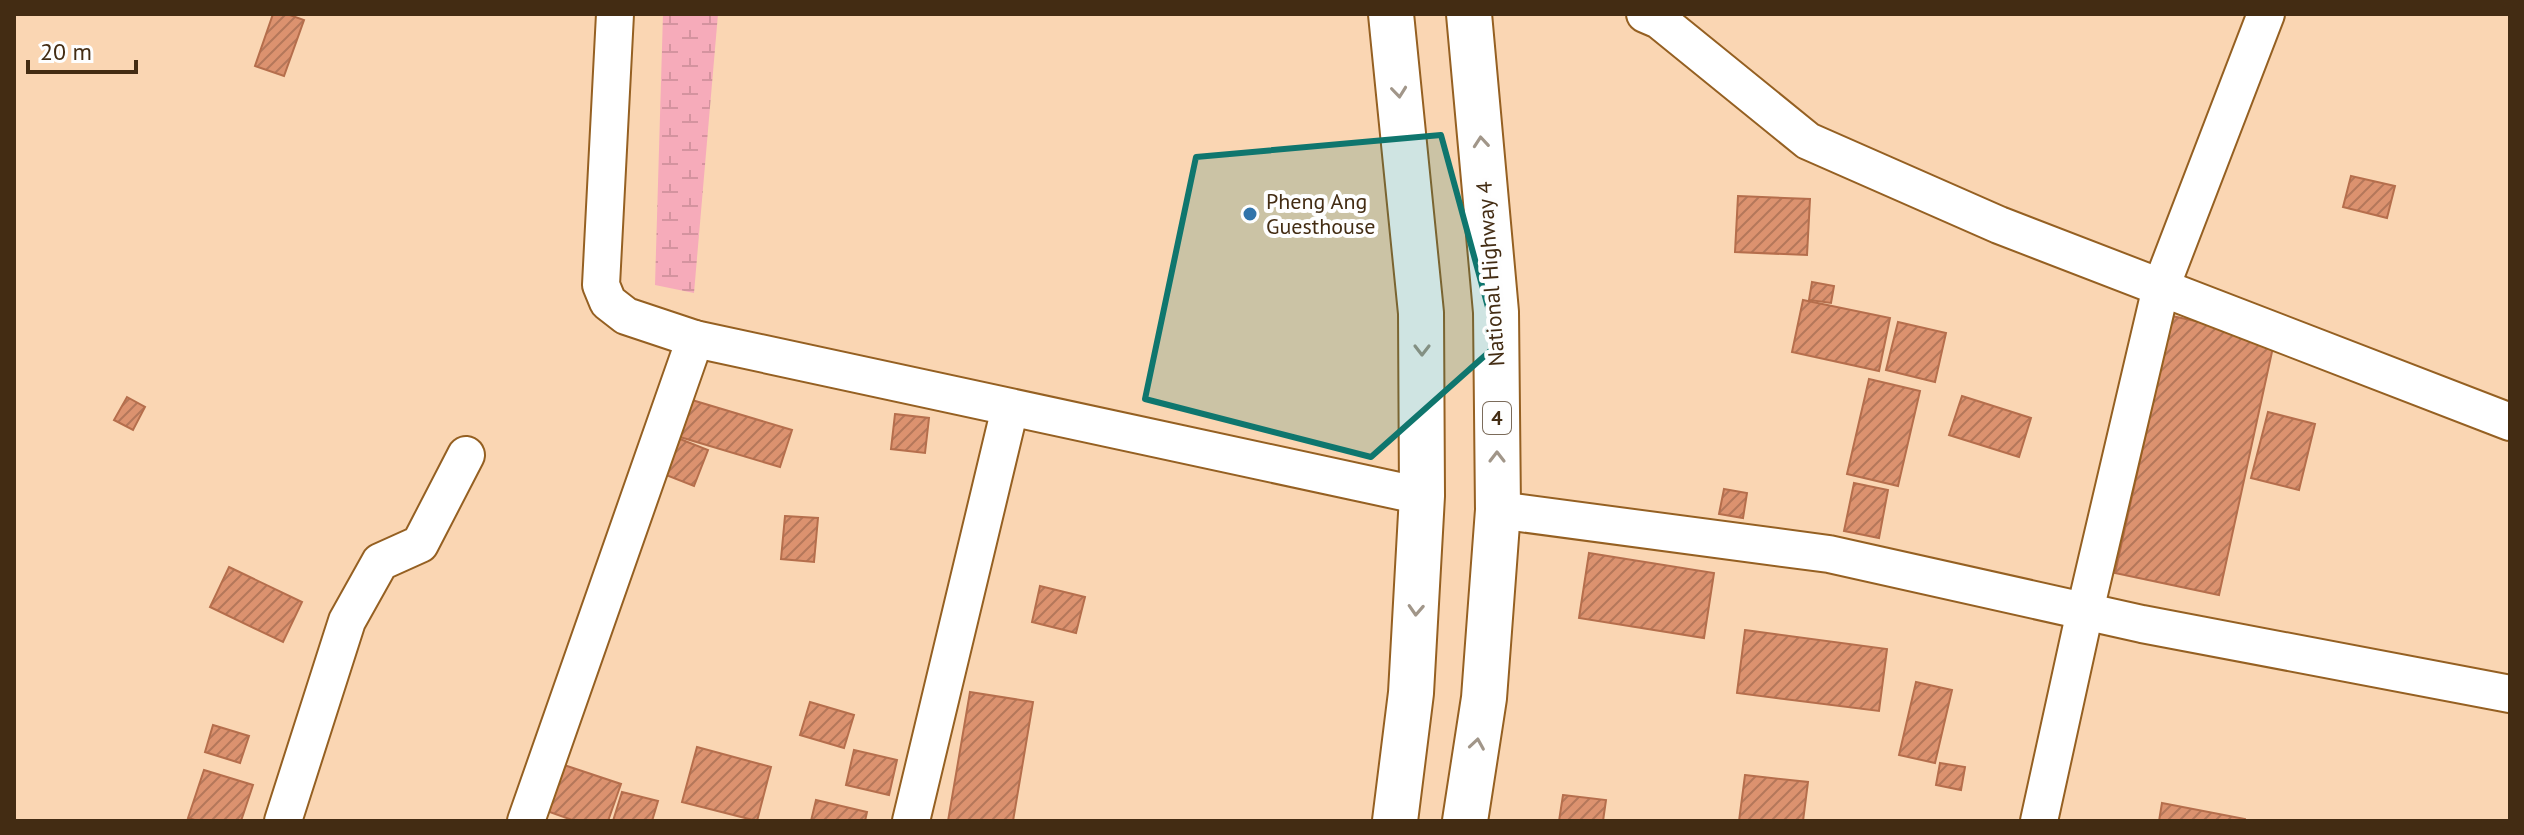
<svg xmlns="http://www.w3.org/2000/svg" width="2524" height="835" viewBox="0 0 2524 835" font-family="'PT Sans',sans-serif">
<style>
.wetland{fill:url(#wetland-marsh)}
.building{fill:url(#building-hatch);stroke:#b56e4c;stroke-width:2}
.lines{fill:none;stroke-linecap:round;stroke-linejoin:round}
.minor-casing{stroke:#956022;stroke-width:40}
.trunk-casing{stroke:#956022;stroke-width:48}
.minor{stroke:#fff;stroke-width:36}
.trunk{stroke:#fff;stroke-width:44}
.oneway{stroke:#a19689}
.marked{fill:#0f766e;fill-opacity:0.2;stroke:#0f766e;stroke-width:6;stroke-linejoin:round}
.poi-dot{fill:#3174aa;stroke:#fefefe;stroke-width:3}
.labels{text-anchor:middle;dominant-baseline:central;stroke-width:8;stroke-linejoin:round;paint-order:stroke}
.shield{fill:#fefefe;stroke:#7b6b5a;stroke-width:2}
.shield-label{font-size:20px;font-weight:bold;fill:#432c13}
.poi-label{font-size:22px;fill:#432c13;stroke:#fefefe;text-anchor:start}
.street-label{font-size:22px;fill:#432c13;stroke:#fefefe}
</style>
<defs>
<pattern id="wetland-marsh" width="20" height="14" patternUnits="userSpaceOnUse" patternTransform="scale(2)"><rect width="20" height="14" fill="#f6abba"/><path d="M1 5h8M5 5V1M11 12h8M15 12V8" fill="none" stroke="#d4939f"/></pattern>
<pattern id="building-hatch" width="6" height="6" patternUnits="userSpaceOnUse" patternTransform="scale(2)"><rect width="6" height="6" fill="#dc926f"/><path d="M-1 1l2-2M0 6l6-6M5 7l2-2" fill="none" stroke="#b4775a"/></pattern>
</defs>
<rect width="100%" height="100%" fill="#fad6b3"/>
<path class="wetland" d="M663,14H718L694,293L655,285Z"/>
<g class="building">
<path d="M273,14H287L304,20L284,76L255,66Z"/>
<path d="M2351,176L2395,186L2387,218L2343,207Z"/>
<path d="M1738,196L1810,199L1807,255L1735,252Z"/>
<path d="M1812,282L1834,286L1831,303L1809,300Z"/>
<path d="M1803,300L1890,318L1879,371L1792,352Z"/>
<path d="M2172,316L2275,338L2219,595L2115,573Z"/>
<path d="M1898,322L1946,333L1935,382L1886,370Z"/>
<path d="M1869,379L1920,391L1898,486L1847,474Z"/>
<path d="M1962,396L2031,418L2019,457L1949,435Z"/>
<path d="M127,397L145,407L133,430L114,420Z"/>
<path d="M692,400L792,430L780,467L680,437Z"/>
<path d="M2268,412L2315,424L2299,490L2251,478Z"/>
<path d="M895,414L929,418L925,453L891,449Z"/>
<path d="M680,439L708,450L694,486L666,475Z"/>
<path d="M1854,483L1888,490L1879,538L1844,531Z"/>
<path d="M1724,489L1747,493L1743,518L1719,514Z"/>
<path d="M785,516L818,518L814,562L781,559Z"/>
<path d="M1589,553L1714,573L1704,638L1579,618Z"/>
<path d="M229,567L302,602L283,642L210,607Z"/>
<path d="M1040,586L1085,597L1076,633L1032,622Z"/>
<path d="M1745,630L1887,649L1879,711L1737,693Z"/>
<path d="M1916,682L1952,690L1935,763L1899,755Z"/>
<path d="M970,692L1033,702L1013,821H948Z"/>
<path d="M810,702L854,715L844,748L800,735Z"/>
<path d="M213,725L249,736L240,763L205,752Z"/>
<path d="M697,747L771,767L757,821L682,802Z"/>
<path d="M854,750L897,760L889,795L846,785Z"/>
<path d="M558,763L621,784L608,821H575L541,809Z"/>
<path d="M1940,763L1965,767L1961,790L1936,785Z"/>
<path d="M204,770L253,785L241,821H198L188,818Z"/>
<path d="M1745,775L1808,782L1803,821H1739Z"/>
<path d="M622,792L658,801L652,821H613Z"/>
<path d="M1563,795L1606,800L1603,821H1559Z"/>
<path d="M816,800L867,812L865,821H811Z"/>
<path d="M2162,803L2245,819V821H2159Z"/>
</g>
<g class="lines">
<defs>
<g id="minor">
<path d="M615,14L601,285L608,302L626,316L695,339L1422,496"/>
<path d="M1645,14L1659,20L1808,141L1999,225L2510,422"/>
<path d="M1498,510L1829,554L2142,624L2510,694"/>
<path d="M283,821L347,621L380,562L420,544L466,455"/>
<path d="M526,821L695,339"/>
<path d="M911,821L1010,408"/>
<path d="M2039,821L2085,611L2161,287L2266,14"/>
</g>
<g id="trunk">
<path d="M1391,14L1421,313L1422,496L1411,693L1395,821"/>
<path d="M1465,821L1484,698L1498,510L1496,312L1469,14"/>
</g>
</defs>
<use href="#minor" class="minor-casing"/>
<use href="#trunk" class="trunk-casing"/>
<use href="#minor" class="minor"/>
<use href="#trunk" class="trunk"/>
</g>
<defs><path id="oneway-chevron" d="M-2-3.5L2.5 0L-2 3.5" fill="none" stroke-width="1.6" stroke-linecap="round" stroke-linejoin="round" transform="scale(2)"/></defs>
<g class="oneway">
<use href="#oneway-chevron" transform="translate(1399 92) rotate(84)"/>
<use href="#oneway-chevron" transform="translate(1481 142) rotate(-95)"/>
<use href="#oneway-chevron" transform="translate(1422 350) rotate(90)"/>
<use href="#oneway-chevron" transform="translate(1497 457) rotate(-90)"/>
<use href="#oneway-chevron" transform="translate(1416 610) rotate(93)"/>
<use href="#oneway-chevron" transform="translate(1477 744) rotate(-81)"/>
</g>
<path class="marked" d="M1441,135L1498,344L1371,457L1145,399L1196,157Z"/>
<circle class="poi-dot" cx="1250" cy="214" r="8"/>
<g class="labels">
<rect class="shield" x="1483" y="402" width="28" height="32" rx="6"/>
<g class="shield-label">
<text x="1497" y="418">4</text>
</g>
<g class="poi-label">
<text x="1266" y="201">Pheng Ang<tspan x="1266" dy="25">Guesthouse</tspan></text>
</g>
<g class="street-label">
<text transform="translate(1490 274) rotate(-94)">National Highway 4</text>
</g>
</g>
<rect width="2524" height="835" fill="none" stroke="#432c13" stroke-width="32"/>
<path d="M28 60v12h108v-12" fill="none" stroke="#432c13" stroke-width="4"/>
<text x="40" y="60" font-size="24" fill="#432c13" stroke="#fefefe" stroke-width="6" paint-order="stroke">20 m</text>
</svg>
